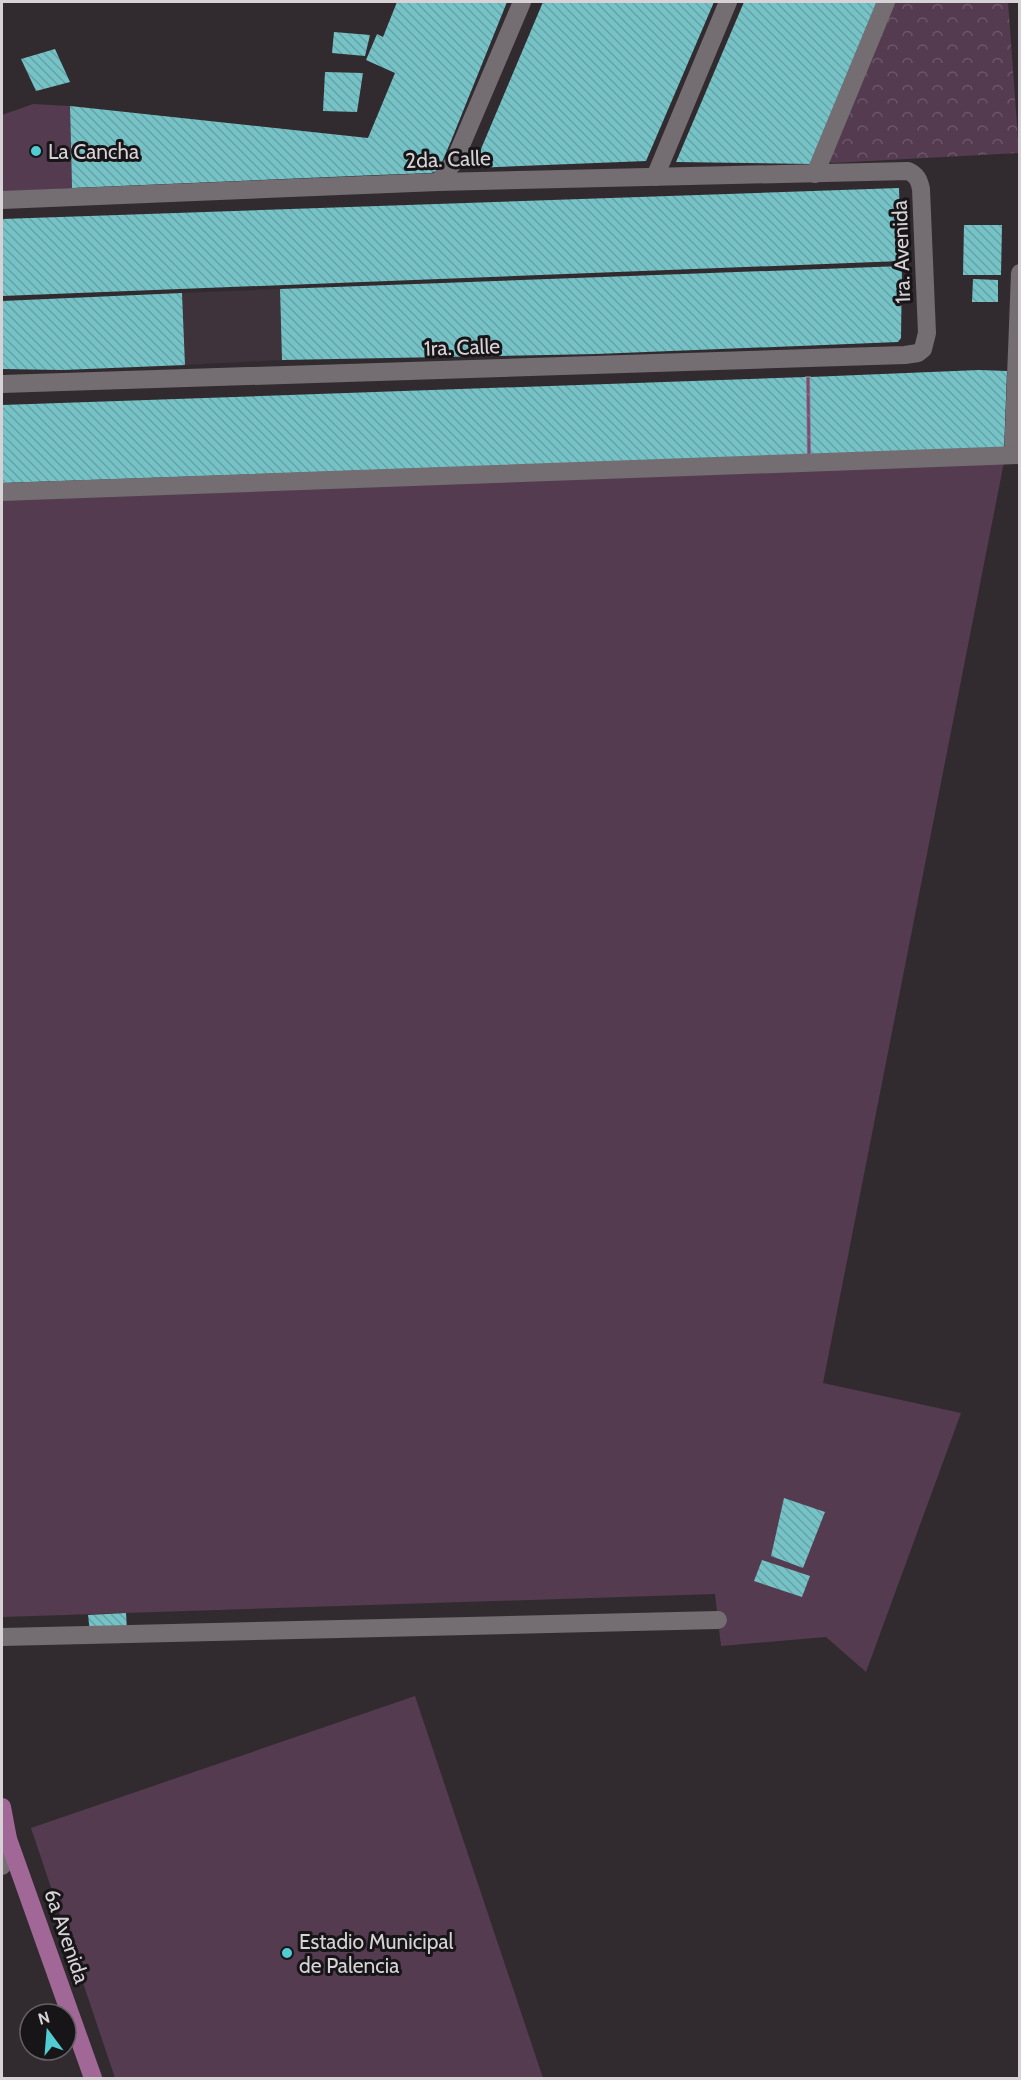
<svg xmlns="http://www.w3.org/2000/svg" width="1021" height="2080" viewBox="0 0 1021 2080" font-family="Cabin,sans-serif">
<style>
.built{fill:#3e323b}
.green{fill:#543b4f}
.park{fill:url(#park-crowns)}
.water{fill:url(#water-ripples);stroke:#95758e;stroke-width:1.5}
.building{fill:url(#building-back-hatch)}
.lines{fill:none;stroke-linecap:round;stroke-linejoin:round}
.minor{stroke:#746d72;stroke-width:18}
.major{stroke:#a16897;stroke-width:18}
.poi-dot{fill:#51ccd3;stroke:#171517;stroke-width:2}
.labels{text-anchor:middle;dominant-baseline:central;stroke-width:6;stroke-linejoin:round;paint-order:stroke}
.poi-label{font-size:21px;fill:#d6d2d5;stroke:#171517;text-anchor:start}
.street-label{font-size:21px;fill:#d6d2d5;stroke:#171517}
</style>
<defs>
<pattern id="park-crowns" width="20" height="18" patternUnits="userSpaceOnUse" patternTransform="scale(1.5)"><rect width="20" height="18" fill="#543b4f"/><path d="M2 6a3 3 0 1 1 6 0M12 15a3 3 0 1 1 6 0" fill="none" stroke="#6c5667"/></pattern>
<pattern id="water-ripples" width="26" height="14" patternUnits="userSpaceOnUse" patternTransform="scale(1.5)"><rect width="26" height="14" fill="#794d70"/><path d="M2 4q2-2 4 0t4 0M15 11q2-2 4 0t4 0" fill="none" stroke="#8b6684"/></pattern>
<pattern id="building-back-hatch" width="6" height="6" patternUnits="userSpaceOnUse" patternTransform="scale(1.5)"><rect width="6" height="6" fill="#75c3c7"/><path d="M-1 5l2 2M0 0l6 6M5-1l2 2" fill="none" stroke="#68a2a5"/></pattern>
</defs>
<rect width="100%" height="100%" fill="#312b30"/>
<path class="built" d="M280,289L282,360L185,365L182,293Z"/>
<g class="green">
<path d="M33,104L70,106L72,188L2,192V115Z"/>
<path d="M1004,462L823,1383L961,1413L866,1672L826,1637L721,1646L715,1594L2,1617V497Z"/>
<path d="M415,1696L543,2078H115L31,1828Z"/>
</g>
<path class="park" d="M892,2H1008L1019,153L832,163L829,162Z"/>
<path class="water" d="M806,377H810L811,455H807Z"/>
<g class="building">
<path d="M397,2H507L451,141L439,169L436,171L431,173L377,175L72,188L70,106L368,138L395,73L366,60L377,34L383,37Z"/>
<path d="M543,2H714L646,161L473,168Z"/>
<path d="M744,2H880L813,164L676,162Z"/>
<path d="M334,32L370,35L365,56L332,53Z"/>
<path d="M55,49L70,82L36,91L21,59Z"/>
<path d="M325,72L363,73L357,112L323,111Z"/>
<path d="M899,188L901,261L2,296V219Z"/>
<path d="M964,225H1002L1001,275H963Z"/>
<path d="M902,266L901,338L898,342L596,354L282,360L280,289Z"/>
<path d="M973,279L998,280V302H972Z"/>
<path d="M182,293L185,365L63,370L2,369V301Z"/>
<path d="M979,370L1007,371L1004,450L811,455L810,377Z"/>
<path d="M806,377L807,455L2,483V405Z"/>
<path d="M784,1498L825,1512L803,1568L771,1556Z"/>
<path d="M762,1560L810,1576L802,1597L754,1581Z"/>
<path d="M126,1613L127,1630L90,1632L88,1615Z"/>
</g>
<g class="lines">
<g class="minor">
<path d="M815,174L886,2"/>
<path d="M655,177L728,2"/>
<path d="M438,182L454,162L522,2"/>
<path d="M2,200L438,182L908,171C917,175 919,180 921,189L927,333L923,349L918,353L905,355L2,384"/>
<path d="M1013,455L1020,273"/>
<path d="M2,492L1020,455"/>
<path d="M2,1637L718,1620"/>
<path d="M2,1866L8,1839"/>
</g>
<path class="major" d="M2,1807L8,1839L93,2078"/>
</g>
<g class="poi-dot">
<circle cx="36" cy="151" r="6"/>
<circle cx="287" cy="1953" r="6"/>
</g>
<g class="labels">
<g class="poi-label">
<text x="48" y="151">La Cancha</text>
<text x="299" y="1941">Estadio Municipal<tspan x="299" dy="24">de Palencia</tspan></text>
</g>
<g class="street-label">
<text transform="translate(448 159) rotate(-2)">2da. Calle</text>
<text transform="translate(901 252) rotate(-92)">1ra. Avenida</text>
<text transform="translate(462 347) rotate(-2)">1ra. Calle</text>
<text transform="translate(67 1936) rotate(71)">6a Avenida</text>
</g>
</g>
<rect width="1021" height="2080" fill="none" stroke="#d6d2d5" stroke-width="6"/>
<g transform="translate(48 2032) rotate(344)"><circle r="28" fill="#171517" stroke="#636163" stroke-width="1.5"/>
<path d="M0-4.5L10 22L0 15L-10 22Z" fill="#51ccd3"/>
<text y="-9" font-size="16" font-weight="bold" text-anchor="middle" fill="#d6d2d5">N</text>
</g>
</svg>
